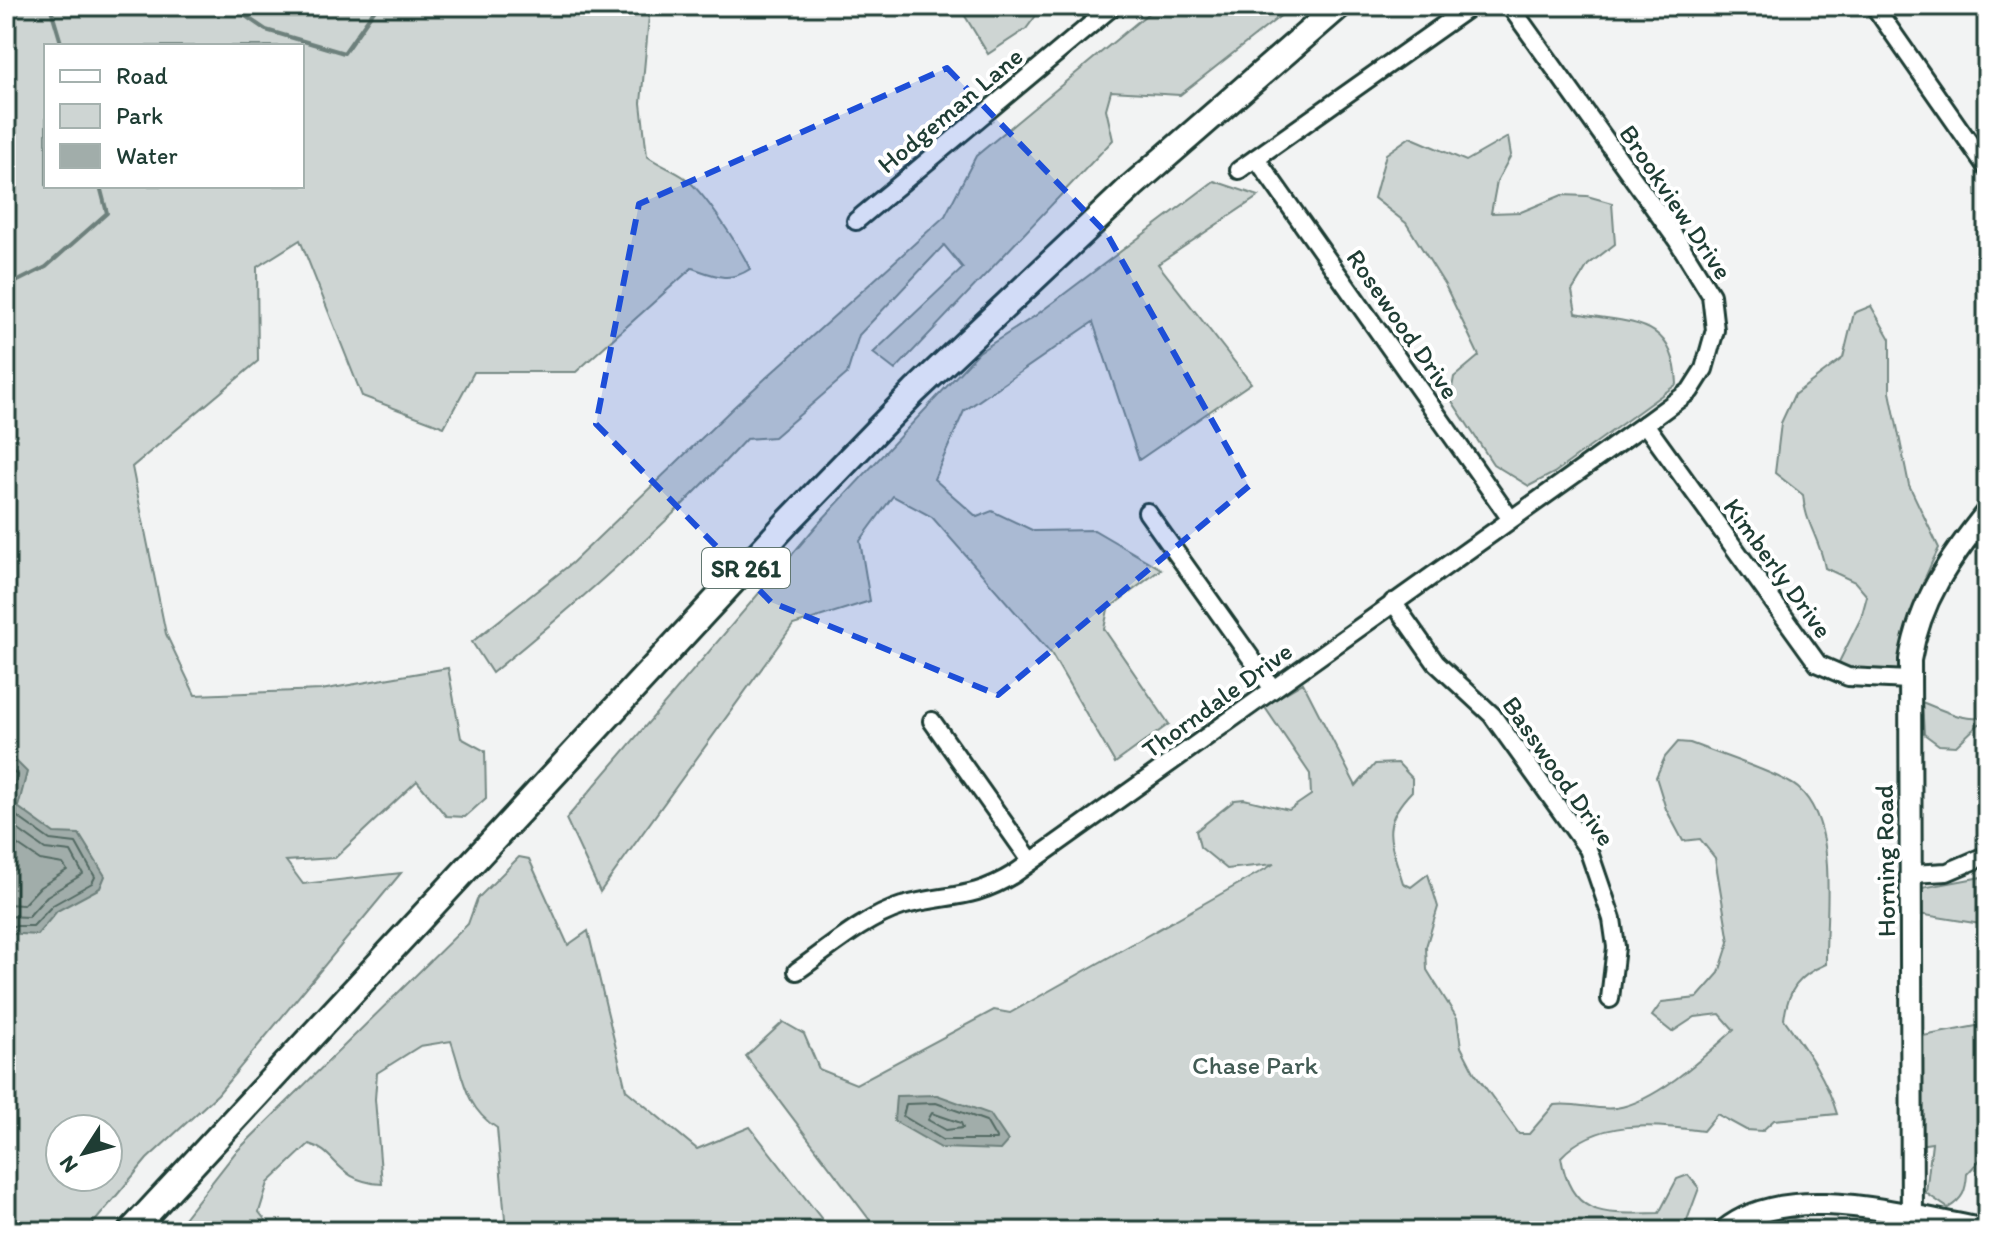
<svg xmlns="http://www.w3.org/2000/svg" width="1993" height="1237" viewBox="0 0 1993 1237" font-family="Itim,sans-serif">
<style>
.green{fill:#ced5d3;stroke:#768984;stroke-width:2;fill-rule:evenodd}
.water{fill:#a1adaa;stroke:#6d807b;stroke-width:2}
.lines{fill:none;stroke-linecap:round;stroke-linejoin:round}
.shore{stroke:#536a63;stroke-width:2}
.stream{stroke:#6d807b;stroke-width:4}
.minor-casing{stroke:#1f3d34;stroke-width:22}
.tertiary-casing{stroke:#1f3d34;stroke-width:26}
.primary-casing{stroke:#1f3d34;stroke-width:30}
.minor{stroke:#fff;stroke-width:16}
.tertiary{stroke:#fff;stroke-width:20}
.primary{stroke:#fff;stroke-width:24}
.marked{fill:#1d4ed8;fill-opacity:0.2;stroke:#1d4ed8;stroke-width:6;stroke-dasharray:16 10;stroke-linejoin:round}
.labels{text-anchor:middle;dominant-baseline:central;stroke-width:8;stroke-linejoin:round;paint-order:stroke}
.shield{fill:#fff;stroke:#627771;stroke-width:2}
.shield-label{font-size:24px;font-weight:bold;fill:#1f3d34}
.street-label{font-size:26px;fill:#1f3d34;stroke:#fff}
.park-label{font-size:26px;fill:#425b54;stroke:#fff}
</style>
<rect width="100%" height="100%" fill="#f2f3f3"/>
<filter id="ink" filterUnits="userSpaceOnUse"><feTurbulence type="fractalNoise" baseFrequency=".0125" numOctaves="2"/><feDisplacementMap in="SourceGraphic" scale="16" xChannelSelector="R" yChannelSelector="G"/><feConvolveMatrix kernelMatrix="1 2 1 2 8 2 1 2 1" color-interpolation-filters="sRGB"/></filter>
<g filter="url(#ink)">
<g class="green">
<path d="M6,6H650L641,103L647,156C659,165 674,170 685,178C704,192 740,247 750,269C729,283 715,276 692,268L576,372H474L444,427L362,396L300,240L257,267L258,361L132,467L166,634L195,695L321,690L448,668L461,738L485,751L486,798L465,817L446,816L417,781L335,858L286,861L303,884L401,873L218,1094L147,1159L87,1231H6ZM46,46H302V186H46ZM60,1129H108V1177H60Z"/>
<path d="M959,6H1043L1026,29L988,54Z"/>
<path d="M1157,6H1293L1180,95L1111,91L1106,109L1113,140L895,370L873,353L963,268L944,245L859,335L847,374L774,437L746,439C668,524 582,600 492,673L472,642L572,563L735,406L945,216L976,156Z"/>
<path d="M1410,137L1466,161L1508,137L1511,155L1497,181L1491,213L1521,212L1562,195L1587,196L1612,203L1615,244L1588,265L1572,291L1576,313C1628,324 1674,315 1677,384L1554,473L1529,486L1493,464L1450,398L1454,377L1479,356L1445,285L1406,223L1374,198L1386,154Z"/>
<path d="M1214,181L1259,196L1158,264L1251,383L1139,460L1093,322L964,411L934,479L977,517L992,511L1034,531L1094,530L1161,569L1108,609L1104,629L1169,724L1115,763L1051,653L932,517L893,496L860,541L870,601L793,625L600,892L566,819L818,524L979,352L1035,316Z"/>
<path d="M1871,306L1890,339V392L1909,485L1939,548C1918,588 1908,624 1903,670L1863,679L1839,662L1861,618L1867,596L1855,582L1825,568C1820,539 1805,523 1803,495L1775,473L1781,423L1794,395L1843,358L1854,313Z"/>
<path d="M1303,683L1356,786L1375,764L1398,763L1412,778V791C1379,825 1390,840 1403,883L1411,887L1428,874L1438,907L1426,947L1427,970L1457,1018L1461,1047L1474,1072L1519,1134H1529L1554,1105C1578,1102 1595,1111 1616,1108C1656,1102 1705,1056 1734,1030L1720,1014L1695,1017L1672,1032L1652,1016L1662,1002L1697,998L1719,973L1729,942L1715,858L1700,839L1683,841L1666,809L1656,777L1665,757L1678,742L1690,743C1713,752 1783,775 1798,788C1840,825 1825,912 1826,964C1798,976 1788,990 1784,1019C1806,1050 1826,1077 1837,1114L1774,1120L1762,1131L1746,1130L1717,1114L1703,1131C1655,1124 1596,1119 1561,1157C1571,1219 1606,1214 1659,1213L1677,1179L1688,1175L1699,1188L1683,1231H878L746,1056L783,1022L804,1034L819,1069L856,1084L994,1010L1010,1013L1274,864L1227,869L1200,847L1196,831L1235,800L1244,799L1289,810L1311,795L1310,774L1264,706Z"/>
<path d="M1922,702C1940,709 1969,724 1987,716V724H1979L1956,746L1939,745L1924,734Z"/>
<path d="M519,857L529,859L568,945L588,931L626,1090L697,1149L750,1127L831,1231H506L497,1128C464,1108 463,1074 451,1041L420,1046L377,1073L375,1099L382,1184C335,1181 338,1152 309,1144L268,1183L259,1212L274,1231H174L235,1153L468,924L477,899Z"/>
<path d="M1987,876V925L1912,913L1911,890Z"/>
<path d="M1987,1024V1152L1967,1174C1966,1191 1963,1199 1948,1208L1926,1193L1932,1143L1912,1146V1038Z"/>
<path d="M1783,1217L1841,1228L1847,1231H1751Z"/>
</g>
<g class="water">
<path d="M12,757L27,772L18,807L54,833L79,834L105,876L100,888L57,911L37,935L6,933V759Z"/>
<path d="M937,1095L990,1114L1008,1141L1000,1150L941,1148L894,1121L896,1096Z"/>
</g>
<g class="lines">
<g class="shore">
<path d="M6,766L17,775L10,805L12,813L50,840L76,843L95,877L92,883L53,905L33,926H6"/>
<path d="M6,821L45,849L71,852L83,874L47,896L28,917L6,916"/>
<path d="M6,837L40,860L63,864L67,870L40,887L23,905L6,904"/>
<path d="M936,1103L986,1121L997,1140H943L903,1116L906,1104Z"/>
<path d="M932,1113L961,1123L963,1128L946,1130L928,1120Z"/>
</g>
<g class="stream">
<path d="M50,6L62,46"/>
<path d="M231,6L266,30L344,53L377,6"/>
<path d="M6,287L46,267L107,213L100,186"/>
</g>
<defs>
<g id="minor">
<path d="M1874,6L1987,168"/>
<path d="M1256,158L1510,518"/>
<path d="M1239,170L1471,6"/>
<path d="M856,221L1113,6"/>
<path d="M1645,424L1818,664L1848,677L1909,680"/>
<path d="M1147,512L1273,689"/>
<path d="M1393,602L1436,663L1492,715L1588,849L1612,919L1616,947L1610,999"/>
<path d="M932,721L1031,861"/>
<path d="M1911,874L1947,872L1987,855"/>
<path d="M797,971C830,948 864,918 902,906C948,893 970,901 1014,874L1645,424L1690,391L1704,369L1715,330L1711,295L1677,240L1510,6"/>
</g>
<g id="tertiary">
<path d="M1724,1231C1788,1178 1910,1217 1987,1230"/>
<path d="M1912,1231L1910,660C1920,600 1950,558 1987,512"/>
</g>
<path id="primary" d="M131,1231L788,522L915,391L1132,186L1339,6"/>
</defs>
<use href="#minor" class="minor-casing"/>
<use href="#tertiary" class="tertiary-casing"/>
<use href="#primary" class="primary-casing"/>
<use href="#minor" class="minor"/>
<use href="#tertiary" class="tertiary"/>
<use href="#primary" class="primary"/>
</g>
</g>
<path class="marked" d="M947,68L1107,234L1249,486L998,695L771,602L596,424L639,204Z"/>
<g class="labels">
<rect class="shield" x="702" y="548" width="88" height="40" rx="6"/>
<g class="shield-label">
<text x="746" y="568">SR 261</text>
</g>
<g class="street-label">
<text transform="translate(950 110) rotate(-40)">Hodgeman Lane</text>
<text transform="translate(1676 202) rotate(56)">Brookview Drive</text>
<text transform="translate(1403 324) rotate(55)">Rosewood Drive</text>
<text transform="translate(1778 568) rotate(54)">Kimberly Drive</text>
<text transform="translate(1217 700) rotate(-36)">Thorndale Drive</text>
<text transform="translate(1559 771) rotate(55)">Basswood Drive</text>
<text transform="translate(1885 861) rotate(-91)">Horning Road</text>
</g>
<g class="park-label">
<text x="1255" y="1065">Chase Park</text>
</g>
</g>
<rect width="1993" height="1237" fill="none" stroke="#fff" stroke-width="32"/>
<rect x="16" y="16" width="1961" height="1205" fill="none" stroke="#1f3d34" stroke-width="3" filter="url(#ink)"/>
<rect x="44" y="44" width="260" height="144" fill="#ffffff" stroke="#a5b1ae" stroke-width="2"/>
<rect x="60" y="70" width="40" height="12" fill="#ffffff" stroke="#a5b1ae" stroke-width="2"/>
<text x="116" y="84" font-size="24" fill="#1f3d34">Road</text>
<rect x="60" y="104" width="40" height="24" fill="#ced5d3" stroke="#a5b1ae" stroke-width="2"/>
<text x="116" y="124" font-size="24" fill="#1f3d34">Park</text>
<rect x="60" y="144" width="40" height="24" fill="#a1adaa" stroke="#a5b1ae" stroke-width="2"/>
<text x="116" y="164" font-size="24" fill="#1f3d34">Water</text>
<g transform="translate(84 1153) rotate(234)"><circle r="38" fill="#ffffff" stroke="#a5b1ae" stroke-width="2"/>
<path d="M0-6L14 30L0 20L-14 30Z" fill="#1f3d34"/>
<text y="-12" font-size="22" font-weight="bold" text-anchor="middle" fill="#1f3d34">N</text>
</g>
</svg>
